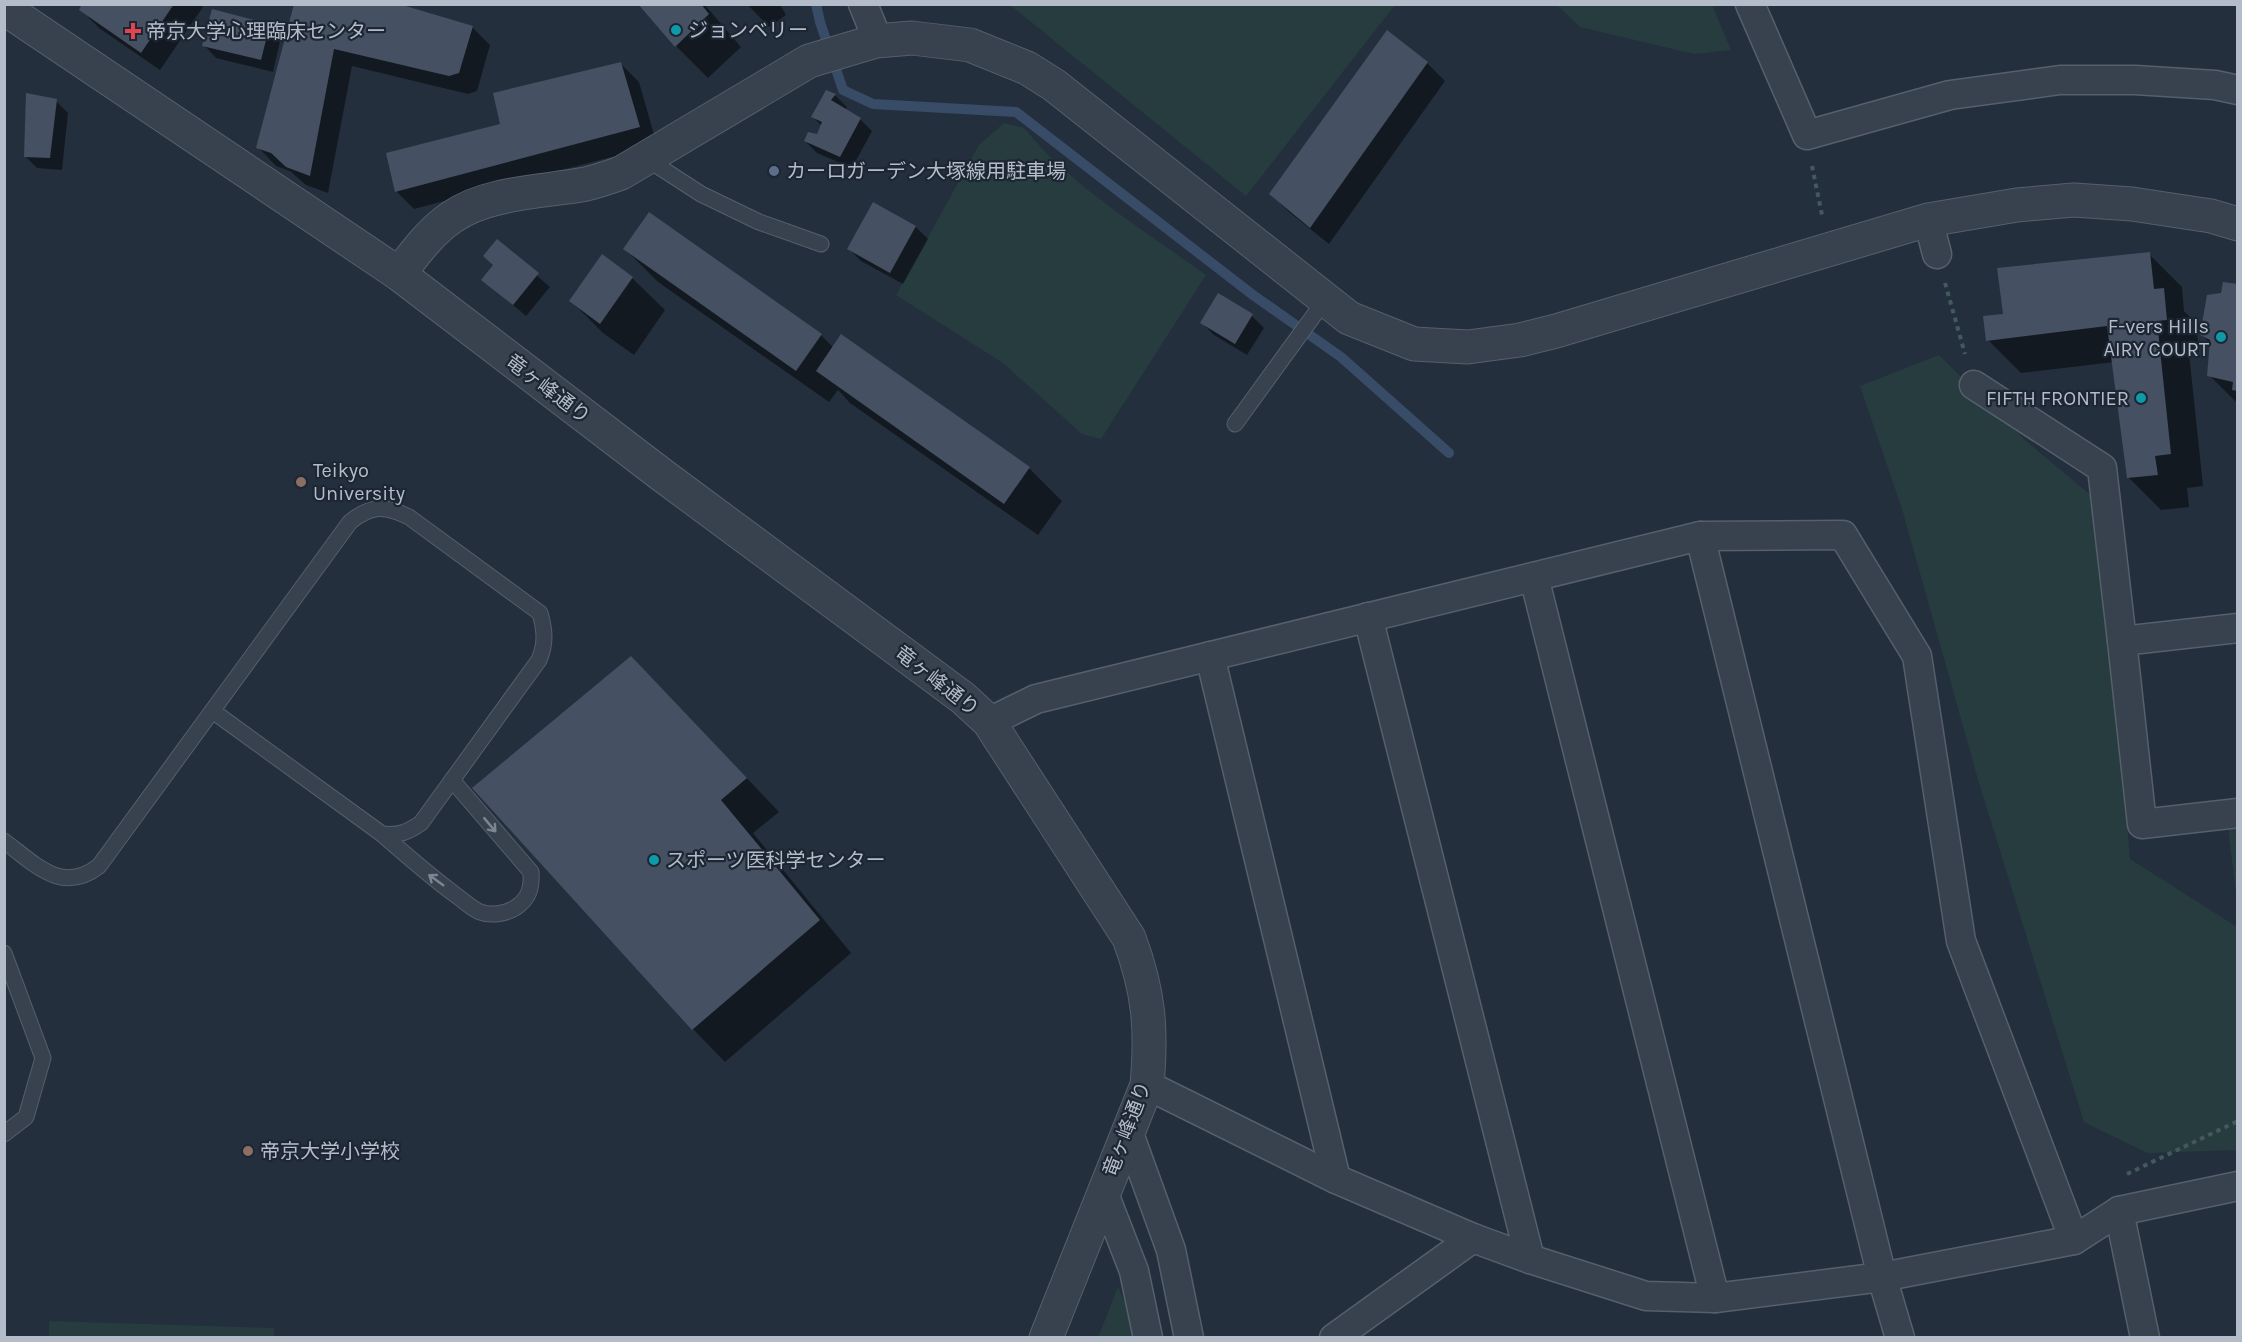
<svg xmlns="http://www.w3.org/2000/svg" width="2242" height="1342" viewBox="0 0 2242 1342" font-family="Karla,'Noto Sans JP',sans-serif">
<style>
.green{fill:#263c3f}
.shadow{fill:#0007}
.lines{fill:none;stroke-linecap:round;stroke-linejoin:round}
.stream{stroke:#394c67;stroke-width:10}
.building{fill:#455162}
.service-casing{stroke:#565f6c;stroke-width:17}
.minor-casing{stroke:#565f6c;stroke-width:31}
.tertiary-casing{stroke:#565f6c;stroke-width:35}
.path{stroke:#44595c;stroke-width:4;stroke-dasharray:4.5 4.5;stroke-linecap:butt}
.service{stroke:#38414e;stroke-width:15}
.minor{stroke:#38414e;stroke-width:28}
.tertiary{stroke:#38414e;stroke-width:33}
.oneway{stroke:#7c8592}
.culture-dot{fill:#0f9aa8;stroke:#1d2633;stroke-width:2}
.health-dot{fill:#e0444e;stroke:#1d2633;stroke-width:2}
.service-dot{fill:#5c6f8a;stroke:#1d2633;stroke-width:2}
.education-dot{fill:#8d6e63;stroke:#1d2633;stroke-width:2}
.labels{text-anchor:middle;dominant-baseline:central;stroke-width:4.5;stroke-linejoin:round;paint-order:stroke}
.poi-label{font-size:20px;fill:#b4bcc9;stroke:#1d2633;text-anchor:start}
.street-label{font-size:20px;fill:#b4bcc9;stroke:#1d2633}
</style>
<rect width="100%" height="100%" fill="#242f3e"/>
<g class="green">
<path d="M1010,5H1395L1246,196Z"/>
<path d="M1557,5H1712L1731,50L1694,54L1580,27Z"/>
<path d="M1004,123L1024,128L1046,153L1084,187L1118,213L1206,275L1101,439L1082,434L1003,363L896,295L979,145Z"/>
<path d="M1939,355L2027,442L2099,502L2130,859L2237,927V1150L2147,1153L2084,1122L1979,783L1902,509L1860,386Z"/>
<path d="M2228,828H2237V901Z"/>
<path d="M1118,1287L1133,1321L1136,1337L1098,1338Z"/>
<path d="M49,1321L274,1328V1337H49Z"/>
</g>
<g class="shadow">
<path d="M84,4H201L203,7L160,70L99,28L81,10Z"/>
<path d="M296,4L472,27L490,45L477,91L468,94L352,66L328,193L306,185L290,171L276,166L258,147Z"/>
<path d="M640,4H704L741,47L708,78L676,46Z"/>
<path d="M747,4H780L786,15L769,27Z"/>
<path d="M269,25L281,37L273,72L216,58L204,45Z"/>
<path d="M1427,63L1445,81L1329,244L1289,212L1271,194Z"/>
<path d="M621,64L639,82L657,145L414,209L396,191L502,125Z"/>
<path d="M835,95L847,107L845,110L860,119L872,131L852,168L817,153L805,141L818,136L822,126L813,117Z"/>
<path d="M56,101L68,113L62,170L37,168L25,156Z"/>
<path d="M873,204L916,227L928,239L903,284L861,261L849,249Z"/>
<path d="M497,241L550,287L526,316L483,279L494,265Z"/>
<path d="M625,249L821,335L834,348L842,337L1029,468L1062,501L1038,535L850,403L838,390L829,402L658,282Z"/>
<path d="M2149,254L2182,287L2184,311L2196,323L2199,352L2189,353L2203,486L2187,488L2189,507L2161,510L2129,478L2114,362L2021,373L1988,340L2004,315Z"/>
<path d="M632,278L665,310L634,355L603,333L571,301Z"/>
<path d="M2238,286V404L2209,375L2211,344L2201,334L2223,294Z"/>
<path d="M1218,295L1252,316L1264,328L1247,355L1214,335L1202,323Z"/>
<path d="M664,691L779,812L753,833L851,953L725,1062L693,1029Z"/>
</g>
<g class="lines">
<path class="stream" d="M816,4L820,22L843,90L873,104L1016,112L1253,295L1341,357L1449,453"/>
</g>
<g class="building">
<path d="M82,4H174L141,53L79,10Z"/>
<path d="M294,4H399L473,26L459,73L449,76L334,49L310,176L286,167L271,153L256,148Z"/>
<path d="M638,4H701L709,14L675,47Z"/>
<path d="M212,9L270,24L261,60L202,46Z"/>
<path d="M1387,30L1428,62L1310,228L1269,194Z"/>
<path d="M621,62L640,127L395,192L386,153L500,124L493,93Z"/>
<path d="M826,90L836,94L831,100L861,118L840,157L804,141L808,132L817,134L822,122L811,117Z"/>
<path d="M26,93L57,99L50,158L24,157Z"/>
<path d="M873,202L916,226L890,273L847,249Z"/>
<path d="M649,212L822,334L796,371L623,249Z"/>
<path d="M497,239L539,273L513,305L481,280L493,265L483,256Z"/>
<path d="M2150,252L2154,289L2164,288L2167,320L2157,321L2171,454L2155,456L2158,475L2127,478L2107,326L1986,341L1983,316L2003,314L1997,268Z"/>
<path d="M602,254L633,277L600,324L569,301Z"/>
<path d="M2223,282L2238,284V391L2232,390L2233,382L2207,376L2210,340L2200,335L2207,295L2221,293Z"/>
<path d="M1218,293L1253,314L1235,344L1200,323Z"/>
<path d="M841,334L1030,467L1004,504L816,371Z"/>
<path d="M631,656L747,778L721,800L820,920L692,1030L472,788Z"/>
</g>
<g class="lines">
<defs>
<g id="service">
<path d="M647,159L701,194L759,222L821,244"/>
<path d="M1235,424L1325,300"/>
<path d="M382,834C407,856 431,877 457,896C464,901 472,909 480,912C491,916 505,914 515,908C529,899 532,888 531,872L452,780"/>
<path d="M4,841C35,864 62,895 99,866L350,522C371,505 385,505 409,517L540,613C545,631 546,643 539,660L421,823C408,832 399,836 382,834L214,712"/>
<path d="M4,953L43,1058L26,1117L4,1134"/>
</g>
<g id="minor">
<path d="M863,4L872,26L876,41"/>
<path d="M1750,4L1807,135L1950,95L2060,80H2135L2215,85L2238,90"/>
<path d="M1928,220L1937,254"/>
<path d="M1974,385L2102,468L2122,641"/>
<path d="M1700,536L1882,1277L1900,1338"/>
<path d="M1534,577L1715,1298"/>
<path d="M1368,617L1530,1259"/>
<path d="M2238,628L2122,641L2142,824L2238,813"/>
<path d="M1210,656L1336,1179"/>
<path d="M989,722L1036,699L1700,536L1843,535L1917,656L1961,941L2074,1240"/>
<path d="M1147,1085L1336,1179L1473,1238L1530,1259L1646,1296L1715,1298L1882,1277L2074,1240L2119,1211L2238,1186"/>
<path d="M1128,1131L1171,1250L1189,1338"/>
<path d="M1103,1191L1134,1271L1148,1338"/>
<path d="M2119,1211L2145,1338"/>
<path d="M1334,1338L1473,1238"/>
</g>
<g id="tertiary">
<path d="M4,8L399,274L662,475L963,698L989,722L1129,938C1149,992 1152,1028 1147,1085L1046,1338"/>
<path d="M399,274C414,254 431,231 452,217C487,192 544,192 586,184C598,181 610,177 621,173L809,61L876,41L912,38L970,45L1027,68L1054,85L1349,318L1414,344L1468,347L1520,340L1556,331L1928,220L2017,205L2074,200L2132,204L2211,216L2238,224"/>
</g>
</defs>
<use href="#service" class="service-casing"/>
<use href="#minor" class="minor-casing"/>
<use href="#tertiary" class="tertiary-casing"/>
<g class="path">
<path d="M1812,166L1822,215"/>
<path d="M1945,283L1965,354"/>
<path d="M2127,1174L2238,1121"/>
</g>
<use href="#service" class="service"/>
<use href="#minor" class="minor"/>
<use href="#tertiary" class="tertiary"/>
</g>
<defs><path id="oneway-shaft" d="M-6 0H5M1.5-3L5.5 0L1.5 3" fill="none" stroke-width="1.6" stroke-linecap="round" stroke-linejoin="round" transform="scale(1.5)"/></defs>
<g class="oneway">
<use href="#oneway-shaft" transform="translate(490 825) rotate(50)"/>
<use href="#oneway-shaft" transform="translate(436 880) rotate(-144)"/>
</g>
<g class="culture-dot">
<circle cx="676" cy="30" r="6"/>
<circle cx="2221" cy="337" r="6"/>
<circle cx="2141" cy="398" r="6"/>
<circle cx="654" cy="860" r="6"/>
</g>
<path class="health-dot" d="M130 22h6v6h6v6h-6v6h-6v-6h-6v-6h6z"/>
<circle class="service-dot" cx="774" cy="171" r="6"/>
<g class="education-dot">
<circle cx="301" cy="482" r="6"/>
<circle cx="248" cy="1151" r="6"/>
</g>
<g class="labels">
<g class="poi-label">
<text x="688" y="30">ジョンベリー</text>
<text x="146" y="31">帝京大学心理臨床センター</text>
<text x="786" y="171">カーロガーデン大塚線用駐車場</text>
<text x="2209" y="326" text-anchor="end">F-vers Hills<tspan x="2209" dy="23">AIRY COURT</tspan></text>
<text x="2129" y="398" text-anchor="end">FIFTH FRONTIER</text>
<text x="313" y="470">Teikyo<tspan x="313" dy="23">University</tspan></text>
<text x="666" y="860">スポーツ医科学センター</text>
<text x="260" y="1151">帝京大学小学校</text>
</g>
<g class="street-label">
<text transform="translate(548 389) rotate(37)">竜ヶ峰通り</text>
<text transform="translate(937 681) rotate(38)">竜ヶ峰通り</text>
<text transform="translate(1127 1129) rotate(-69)">竜ヶ峰通り</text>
</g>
</g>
<rect width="2242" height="1342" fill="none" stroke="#b4bcc9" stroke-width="12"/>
</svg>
